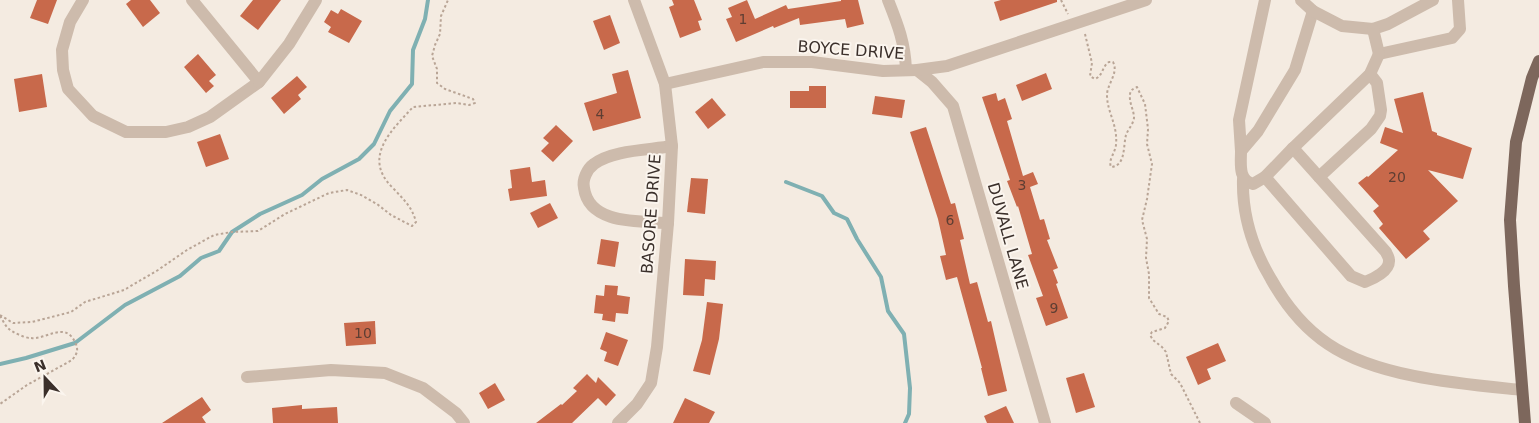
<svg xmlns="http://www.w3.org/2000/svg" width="1539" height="423" viewBox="0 0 1539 423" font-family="'DejaVu Sans',sans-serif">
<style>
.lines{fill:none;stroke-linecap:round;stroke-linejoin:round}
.stream{stroke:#7fb0b2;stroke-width:4}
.building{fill:#c8694b}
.path{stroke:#b9a596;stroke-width:2;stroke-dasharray:2.5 2.5;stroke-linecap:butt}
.minor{stroke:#cdbbac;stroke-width:12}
.major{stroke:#7d675c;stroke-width:12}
.labels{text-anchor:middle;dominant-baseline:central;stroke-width:4;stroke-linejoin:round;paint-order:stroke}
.number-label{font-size:14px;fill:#5e3e33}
.street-label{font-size:16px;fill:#3b302b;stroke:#fbf5ee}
</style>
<rect width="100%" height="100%" fill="#f4ebe1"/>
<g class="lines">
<g class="stream">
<path d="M786,182L822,196L834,213L847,219L857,239L881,277L888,311L904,334L910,388L909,414L905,423"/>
<path d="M0,364L26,358L75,343L125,305L180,276L201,258L219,251L232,232L260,214L302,195L322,179L359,159L374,144L390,111L412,84L413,50L425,19L428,0"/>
</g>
</g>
<g class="building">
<path d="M37,0H57L48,24L30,18Z"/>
<path d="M131,0H150L160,13L143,27L126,4Z"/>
<path d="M253,0H281L258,30L240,16Z"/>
<path d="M672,0H694L702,20L698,21L701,30L680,38L669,7L674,5Z"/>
<path d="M747,0L755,19L786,5L788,9L841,1V0H858L864,24L847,28L845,19L800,25L799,18L774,28L773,26L736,42L726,19L732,17L728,8Z"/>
<path d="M1001,0H1057V2L1000,21L994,2Z"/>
<path d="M341,9L362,21L349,43L328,32L331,27L324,22L331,10L338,14Z"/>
<path d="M610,15L620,43L604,50L593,21Z"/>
<path d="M198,54L216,75L209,81L214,86L206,93L184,67Z"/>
<path d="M628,70L641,118L593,131L584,103L617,93L612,74Z"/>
<path d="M1046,73L1052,89L1022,101L1016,85Z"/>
<path d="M42,74L47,107L19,112L14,79Z"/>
<path d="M297,76L307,87L298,95L301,99L284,114L271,98Z"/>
<path d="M809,86H826V108H790V91H809Z"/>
<path d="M1423,92L1432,131L1437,133V135L1472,148L1463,179L1428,170L1458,201L1423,231L1430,239L1406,259L1379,228L1383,224L1373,211L1379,206L1358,183L1367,176L1368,177L1398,150L1380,143L1385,127L1403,133L1394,99Z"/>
<path d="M996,93L998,101L1005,98L1012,119L1007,121L1023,176L1033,172L1038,184L1030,187L1040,220L1044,219L1050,239L1047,240L1058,268L1053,270L1058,283L1056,284L1068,318L1046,326L1036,298L1043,296L1028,255L1032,254L1018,206L1017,207L1007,181L1010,180L982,97Z"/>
<path d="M875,96L905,100L902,118L872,114Z"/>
<path d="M712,98L726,115L708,129L695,112Z"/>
<path d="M556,125L573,141L553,162L541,151L549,143L543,138Z"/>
<path d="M926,127L951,204L955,203L964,239L960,240L970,284L977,282L988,322L991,321L1007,391L988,396L981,368H982L957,277L946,280L940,256L946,255L938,219L910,132Z"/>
<path d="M220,134L229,159L206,167L197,142Z"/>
<path d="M530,167L532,182L545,180L547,196L510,201L508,189L512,188L510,170Z"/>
<path d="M691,178L708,179L705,214L687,212Z"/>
<path d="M550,203L558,218L538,228L530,213Z"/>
<path d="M601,239L619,242L615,267L597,264Z"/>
<path d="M685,259L716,261L715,280L705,279L704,296L683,295Z"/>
<path d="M605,285L618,286L617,295L630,297L628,314L616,313L615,322L602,320L603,314L594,313L596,295L604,296Z"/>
<path d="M707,302L723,304L719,339L710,375L693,371L702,340Z"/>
<path d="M375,321L376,344L346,346L344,323Z"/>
<path d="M606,332L628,340L618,366L604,361L607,352L600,349Z"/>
<path d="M1218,343L1226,361L1207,369L1211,379L1198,385L1186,357Z"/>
<path d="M1084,373L1095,407L1076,413L1066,378Z"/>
<path d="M587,374L596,383L598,377L616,395L606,406L598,398L572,423H536L561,404L562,405L577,391L573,388Z"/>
<path d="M495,383L505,400L488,409L479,393Z"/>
<path d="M202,397L211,410L202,417L206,423H162Z"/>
<path d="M685,398L715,412L709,423H673Z"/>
<path d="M302,405V409L337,407L338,423H273L272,408Z"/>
<path d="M1006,406L1014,423H987L984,416Z"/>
</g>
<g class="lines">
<g class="path">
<path d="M1061,0L1068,14"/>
<path d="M1085,34L1092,63L1090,76L1095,79C1103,76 1102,66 1109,62H1113C1119,73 1107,84 1107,95C1107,112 1118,125 1116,145C1115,153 1108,160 1111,167C1126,166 1123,146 1126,135C1128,129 1133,125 1134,118C1134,110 1129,103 1130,95C1130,90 1133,89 1137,87L1145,104L1148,129L1147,144L1152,164L1147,199L1142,220L1147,239L1146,258L1149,274V298L1159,314L1167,317L1169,321L1165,328L1152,332L1150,335L1153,340L1162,347L1166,352L1171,374L1180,383L1200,423"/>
<path d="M0,315L13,323L32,322L71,312L85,302L124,290L158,270L187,250L214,235L232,232L258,231L285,214L329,193L347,190L361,195L377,204L391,215L412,226L416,222C412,206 402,198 392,187C362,157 392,130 413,107L457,103L469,105L475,103L473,99L445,89L437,83V69L432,56L435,45L440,34L441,16L448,0"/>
<path d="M0,316C3,320 5,326 9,329C12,332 25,338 30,338C46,340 65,321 75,342C79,350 77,354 72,360L27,385L0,404"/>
</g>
<g class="minor">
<path d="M83,0L70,22L62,50L63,70L68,89L93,116L126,132H166L188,127L210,117L259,82L192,0"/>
<path d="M888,0C898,25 905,43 906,70"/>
<path d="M1265,0L1239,120L1241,151L1258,131L1295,70L1313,11"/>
<path d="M1301,0L1313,11L1342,26L1373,29L1388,24L1433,0"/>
<path d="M1373,29L1379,54L1452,38L1460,29L1458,0"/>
<path d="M917,70L932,82L953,106L1045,423"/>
<path d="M259,82L289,44L316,0"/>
<path d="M665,84L763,62H812L883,71L917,70L947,66L1146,0"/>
<path d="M1293,148L1319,177L1371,129L1380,116L1381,110L1377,83L1370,74"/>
<path d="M1241,151C1241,164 1238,180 1253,184L1265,177"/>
<path d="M1319,177L1386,252C1387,255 1389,257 1389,260C1390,271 1373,279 1365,282L1351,276L1265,177L1293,148L1370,74L1379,54"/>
<path d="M1243,179C1242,215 1253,249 1271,279C1285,304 1304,328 1328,344C1378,378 1463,384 1522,390"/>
<path d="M668,223C640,221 589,225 584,188C582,180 587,169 594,164C612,150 649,150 672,146"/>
<path d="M247,377L331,370L385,373L423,388L456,413L464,423"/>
<path d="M1236,403L1265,423"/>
<path d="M618,423L637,404L651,383L657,347L668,223L672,146L665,84L634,0"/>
</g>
<path class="major" d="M1525,423L1514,286L1510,220L1516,142L1532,78L1539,61"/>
</g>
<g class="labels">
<g class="number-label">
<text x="743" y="19">1</text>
<text x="600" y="114">4</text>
<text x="1397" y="177">20</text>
<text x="1022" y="185">3</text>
<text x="950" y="220">6</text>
<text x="1054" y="308">9</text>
<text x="363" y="333">10</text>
</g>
<g class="street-label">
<text transform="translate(851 50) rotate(4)">BOYCE DRIVE</text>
<text transform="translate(651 214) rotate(-86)">BASORE DRIVE</text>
<text transform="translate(1008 236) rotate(74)">DUVALL LANE</text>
</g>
</g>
<g transform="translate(45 378) rotate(338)" stroke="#fbf5ee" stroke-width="4" paint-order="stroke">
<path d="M0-4L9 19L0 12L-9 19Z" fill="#3b302b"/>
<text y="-8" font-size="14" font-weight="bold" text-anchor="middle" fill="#3b302b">N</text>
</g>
</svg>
